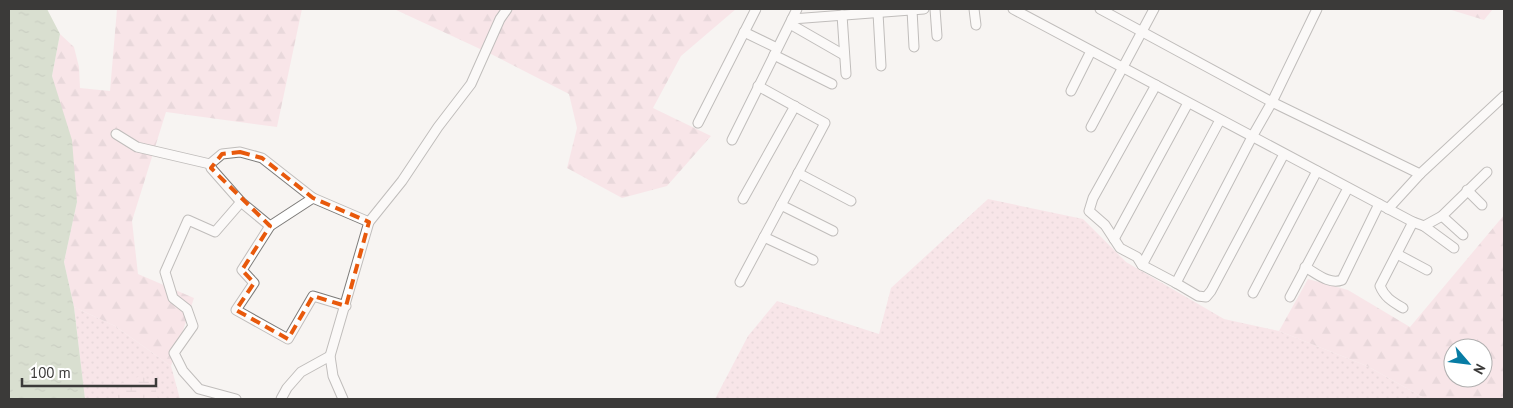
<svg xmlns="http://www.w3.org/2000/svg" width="1513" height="408" viewBox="0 0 1513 408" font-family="'PT Sans',sans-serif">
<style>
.grass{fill:url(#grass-dots)}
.forest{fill:url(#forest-firs);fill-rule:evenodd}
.wetland{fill:url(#wetland-marsh)}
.water{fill:url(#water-ripples)}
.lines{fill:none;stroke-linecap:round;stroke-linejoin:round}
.street-casing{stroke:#7d7b79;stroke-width:11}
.street{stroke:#fff;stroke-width:9}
.marked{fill:none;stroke:#e8590c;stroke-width:4;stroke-dasharray:10 6;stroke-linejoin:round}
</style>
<defs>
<pattern id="grass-dots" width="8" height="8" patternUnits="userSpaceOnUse" patternTransform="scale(1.25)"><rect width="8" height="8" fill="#f8d3dc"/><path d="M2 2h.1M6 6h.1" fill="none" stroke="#d6b6be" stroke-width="1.8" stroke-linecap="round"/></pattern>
<pattern id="forest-firs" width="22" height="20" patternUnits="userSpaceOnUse" patternTransform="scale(1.25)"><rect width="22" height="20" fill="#f8d3dc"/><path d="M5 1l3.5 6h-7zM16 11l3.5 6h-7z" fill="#d6b6be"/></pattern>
<pattern id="wetland-marsh" width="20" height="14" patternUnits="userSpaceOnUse" patternTransform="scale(1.25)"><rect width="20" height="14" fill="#f8d3dc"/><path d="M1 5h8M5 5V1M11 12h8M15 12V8" fill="none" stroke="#d6b6be"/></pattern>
<pattern id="water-ripples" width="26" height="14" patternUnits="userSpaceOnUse" patternTransform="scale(1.25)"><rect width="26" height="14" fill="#b4c6a7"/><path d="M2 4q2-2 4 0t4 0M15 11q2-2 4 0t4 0" fill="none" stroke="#94a289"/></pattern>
</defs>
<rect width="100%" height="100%" fill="#f7f4f2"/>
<g class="grass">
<path d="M988,199L1083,219L1126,262L1224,319L1279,331L1367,366L1426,399H715L748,336L777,301L879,334L891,288Z"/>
<path d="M74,307L115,326L171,366L180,399H85Z"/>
</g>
<g class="forest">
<path d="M117,9H302L277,127L166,112L132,221L138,274L194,298L171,366L115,326L74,307L64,262L77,202L52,76L60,34L74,47L79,67L80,88L110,91Z"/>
<path d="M394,9H736L681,56L653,108L711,136L667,186L622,198L567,168L577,128L569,94L493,55Z"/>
<path d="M1448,9H1493L1484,20Z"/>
<path d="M1504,215V399H1426L1367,366L1279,331L1308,279L1348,290L1410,327ZM1453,348H1483V378H1453Z"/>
</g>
<path class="wetland" d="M141,376L154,383L158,399H112L123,382Z"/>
<path class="water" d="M9,9H47L60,34L52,76L72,140L77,202L64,262L74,307L85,399H9Z"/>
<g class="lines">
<defs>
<g id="street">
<path d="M935,9L937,36"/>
<path d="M974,9L976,25"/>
<path d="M1013,9L1413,222L1424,226L1442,216L1487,172"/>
<path d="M1100,9L1272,102L1420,174L1504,96"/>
<path d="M912,10L914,47"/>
<path d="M878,13L881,66"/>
<path d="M842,15L846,74"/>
<path d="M792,19L924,9"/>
<path d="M790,24L844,55"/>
<path d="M744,32L777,48"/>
<path d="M774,55L832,84"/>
<path d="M1156,85L1093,198L1089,211L1105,225L1120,248L1137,257L1142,265L1176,283L1198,296L1206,297L1211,291L1284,154"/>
<path d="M1071,91L1091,51"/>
<path d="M698,123L756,9"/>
<path d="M1091,127L1154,9"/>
<path d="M116,134L137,147L210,164L222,154L240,152L262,158L313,198L369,222"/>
<path d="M732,140L797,9"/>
<path d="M210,164L211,168L241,202L270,226"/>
<path d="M798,173L851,201"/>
<path d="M1467,190L1482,205"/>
<path d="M313,198L270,226L242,270L254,283L236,310L288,339L313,296L346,306"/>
<path d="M743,199L795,106"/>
<path d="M781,205L833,231"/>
<path d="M1388,209L1420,174"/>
<path d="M1442,216L1463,235"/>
<path d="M1424,226L1454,248"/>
<path d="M764,237L813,260"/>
<path d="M1114,239L1188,103"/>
<path d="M1397,254L1427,270"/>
<path d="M1142,265L1220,120"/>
<path d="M1305,267C1316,273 1329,285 1342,280L1379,204"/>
<path d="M740,282L825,123L758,86"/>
<path d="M1176,283L1252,137L1272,102L1317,9"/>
<path d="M1253,293L1317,171"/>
<path d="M1290,297L1348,188"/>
<path d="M1403,308C1393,302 1385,298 1380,286L1413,222"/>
<path d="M236,399L199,389L183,371L174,353L193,326L187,309L173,298L165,272L188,220L215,232L241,202"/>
<path d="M281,399L287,388L301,372L330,356"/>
<path d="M343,399L333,376L330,356L369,222L402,181L438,127L471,84L500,19L507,9"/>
</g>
</defs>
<use href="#street" class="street-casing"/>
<use href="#street" class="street"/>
</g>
<path d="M0 0H1513V408H0ZM240,152L262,158L313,198L369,222L346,306L313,296L288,339L236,310L254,283L242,270L270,226L211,168L222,154Z" fill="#f7f4f2" fill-opacity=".55" fill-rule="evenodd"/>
<path class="marked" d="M240,152L262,158L313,198L369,222L346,306L313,296L288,339L236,310L254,283L242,270L270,226L211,168L222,154Z"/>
<rect width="1513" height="408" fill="none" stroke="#3b3a39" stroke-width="20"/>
<g transform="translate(1468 363) rotate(118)"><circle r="24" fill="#ffffff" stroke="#b1b0b0"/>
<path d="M0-4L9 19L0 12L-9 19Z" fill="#077ca4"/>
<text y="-8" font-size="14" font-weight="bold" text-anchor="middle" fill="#3b3a39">N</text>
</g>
<path d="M22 378v8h134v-8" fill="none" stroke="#3b3a39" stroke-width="2.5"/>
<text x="30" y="378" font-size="15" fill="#3b3a39" stroke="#ffffff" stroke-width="4" paint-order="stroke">100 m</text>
</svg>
